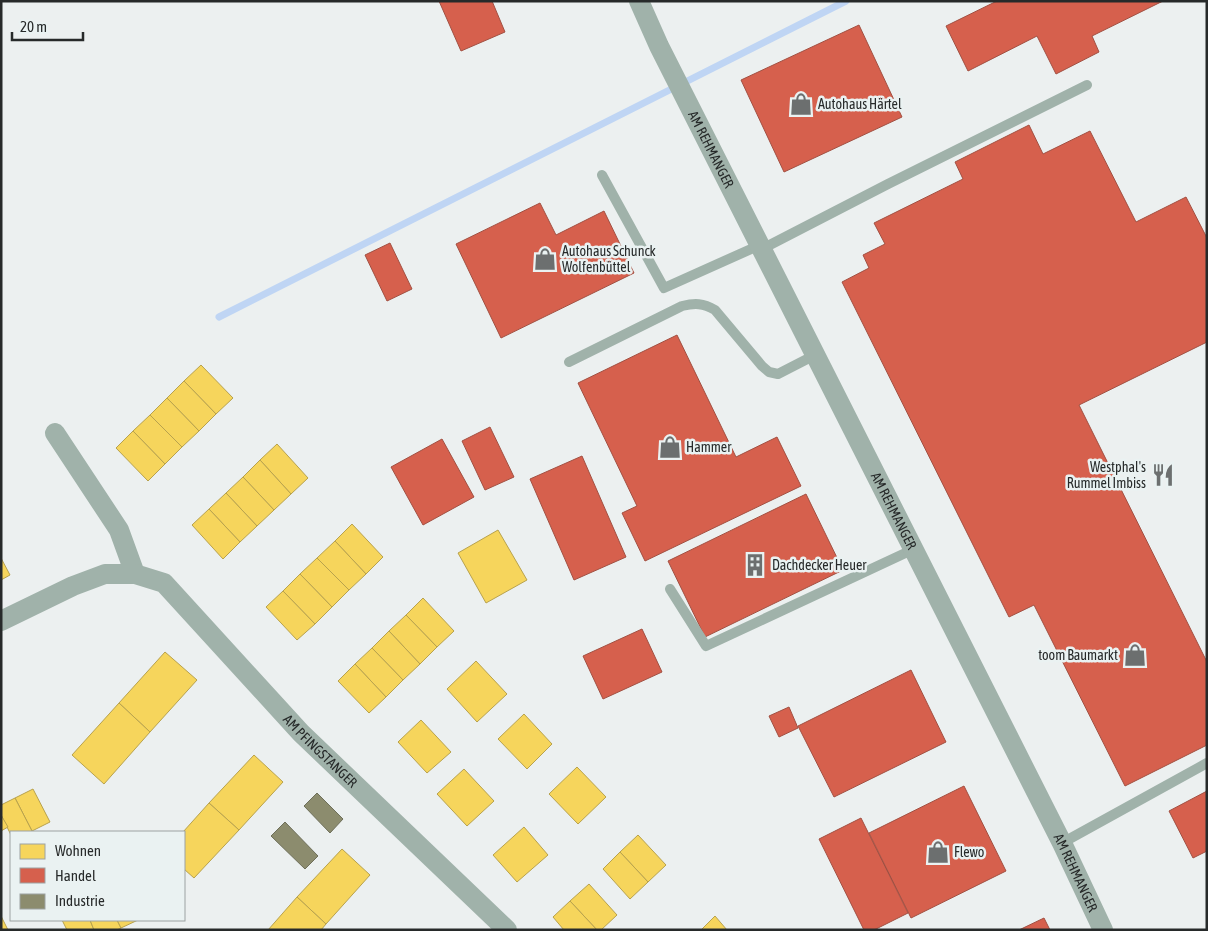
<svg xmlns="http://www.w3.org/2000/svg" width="1208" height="931" viewBox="0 0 1208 931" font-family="'Asap Condensed',sans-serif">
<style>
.homes{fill:#f6d55c;stroke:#b8a24d}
.shops{fill:#d6604d;stroke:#a25042}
.industry{fill:#8c8c6e;stroke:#6e6f5a}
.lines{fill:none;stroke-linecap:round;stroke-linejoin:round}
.stream{stroke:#bfd5f4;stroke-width:7}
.lane{stroke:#a0b2aa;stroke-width:10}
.street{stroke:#a0b2aa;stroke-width:20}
.labels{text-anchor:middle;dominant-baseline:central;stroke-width:5;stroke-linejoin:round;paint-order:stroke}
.poi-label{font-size:14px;fill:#272a2a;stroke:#eaf2f2;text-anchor:start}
.street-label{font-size:14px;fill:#272a2a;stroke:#eaf2f2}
</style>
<rect width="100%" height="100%" fill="#ecf0f0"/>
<g class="homes">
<path d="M201,365L233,398L216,414L184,381Z"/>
<path d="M184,381L216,414L199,431L167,398Z"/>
<path d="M167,398L199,431L182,447L150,415Z"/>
<path d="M150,415L182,447L165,464L133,431Z"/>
<path d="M133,431L165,464L148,481L116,448Z"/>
<path d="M277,444L308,478L291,494L260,460Z"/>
<path d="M260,460L291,494L274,510L243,477Z"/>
<path d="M243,477L274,510L257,526L226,493Z"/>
<path d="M226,493L257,526L240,542L209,509Z"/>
<path d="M209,509L240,542L223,559L192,525Z"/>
<path d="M352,524L383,557L366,574L335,541Z"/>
<path d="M498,530L527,580L486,603L458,553Z"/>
<path d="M335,541L366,574L349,590L317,558Z"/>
<path d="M1,558L10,575L1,580Z"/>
<path d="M317,558L349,590L332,607L300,574Z"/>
<path d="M300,574L332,607L315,624L283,591Z"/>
<path d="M283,591L315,624L297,640L266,607Z"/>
<path d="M423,598L454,631L437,647L406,615Z"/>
<path d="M406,615L437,647L420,664L389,631Z"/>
<path d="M389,631L420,664L403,680L372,648Z"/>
<path d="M372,648L403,680L386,697L355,664Z"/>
<path d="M165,652L197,680L150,732L119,703Z"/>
<path d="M476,661L507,694L477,722L447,689Z"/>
<path d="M355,664L386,697L369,713L338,681Z"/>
<path d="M119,703L150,732L104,784L72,755Z"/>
<path d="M524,714L552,744L527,769L498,739Z"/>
<path d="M421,720L451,752L427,773L398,742Z"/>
<path d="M254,755L283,782L239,830L209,803Z"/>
<path d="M577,767L606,797L578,824L549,794Z"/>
<path d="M464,769L494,801L467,826L437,794Z"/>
<path d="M33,789L50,822L32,831L15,798Z"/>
<path d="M15,798L32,831L30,832H11V835L1,815V805Z"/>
<path d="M209,803L239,830L194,878L184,869L183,832Z"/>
<path d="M1,815L8,827L1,831Z"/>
<path d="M524,827L548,855L517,882L493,855Z"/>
<path d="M638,835L666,865L648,882L620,852Z"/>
<path d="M342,849L370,875L326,924L297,897Z"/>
<path d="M620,852L648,882L630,899L603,869Z"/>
<path d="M589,884L617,915L601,930H597L570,901Z"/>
<path d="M297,897L326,924L321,930H268Z"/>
<path d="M570,901L597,930H564L553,917Z"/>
<path d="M1,916L8,930H1Z"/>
<path d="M715,916L727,930H701Z"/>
<path d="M62,920H90L94,930H67Z"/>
<path d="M90,920H117L121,928L117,930H94Z"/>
<path d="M117,920H138L121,928Z"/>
</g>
<g class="shops">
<path d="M439,1H492L505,32L461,51Z"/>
<path d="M997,1H1163L1092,36L1099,52L1056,74L1037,36L968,71L946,26Z"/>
<path d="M859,25L902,117L784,172L741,80Z"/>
<path d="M1029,125L1043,154L1090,131L1136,222L1186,197L1207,238V342L1079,405L1207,662V745L1125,786L1034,605L1009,617L842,282L869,268L863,255L885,244L874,223L963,179L955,162Z"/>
<path d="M540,203L556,235L604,211L634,273L501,338L456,244Z"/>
<path d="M390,243L412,289L387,301L365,255Z"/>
<path d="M677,335L736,457L777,437L801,486L645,561L622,513L637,506L578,383Z"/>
<path d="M490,427L514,477L485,490L462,441Z"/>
<path d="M442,439L474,497L423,525L391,467Z"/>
<path d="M582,456L626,557L574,580L530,479Z"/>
<path d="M806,494L843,570L705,637L668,561Z"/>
<path d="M642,629L662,672L603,699L583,656Z"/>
<path d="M911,670L946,742L834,797L798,726Z"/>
<path d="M789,707L798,728L779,737L769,716Z"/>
<path d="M964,786L1006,871L911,918L869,833Z"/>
<path d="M1207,791V851L1193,858L1169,811Z"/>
<path d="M861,818L908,913L874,930H864L819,839Z"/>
<path d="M1044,918L1050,930H1019Z"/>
</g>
<g class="industry">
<path d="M317,793L343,819L330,833L304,806Z"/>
<path d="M285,822L318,856L305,869L271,836Z"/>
</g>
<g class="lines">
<path class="stream" d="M219,317L846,1"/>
<g class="lane">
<path d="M602,175L664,288L760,245"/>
<path d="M762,249L888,184L1087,85"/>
<path d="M569,362L682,306C695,303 703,303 715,310L762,366L769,372L778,374L815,355"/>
<path d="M670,589L706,646L914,549"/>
<path d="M1062,843L1207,763"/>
</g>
<g class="street">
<path id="s1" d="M639,1L659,46L1062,843L1103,930"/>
<path d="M55,433L119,530L135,574"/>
<path id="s2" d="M1,621L73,586L105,574H135L164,583L301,733L507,930"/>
</g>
</g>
<defs>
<symbol id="shop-bare" viewBox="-9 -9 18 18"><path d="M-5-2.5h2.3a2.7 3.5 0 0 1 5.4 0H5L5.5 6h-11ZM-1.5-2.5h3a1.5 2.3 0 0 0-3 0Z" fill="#6c6f6f" stroke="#eaf2f2" stroke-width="2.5" paint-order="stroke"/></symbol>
<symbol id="restaurant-bare" viewBox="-9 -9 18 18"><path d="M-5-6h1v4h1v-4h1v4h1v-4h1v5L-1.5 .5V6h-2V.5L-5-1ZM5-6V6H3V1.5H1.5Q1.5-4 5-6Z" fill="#6c6f6f" stroke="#eaf2f2" stroke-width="2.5" paint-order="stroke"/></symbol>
<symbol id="building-bare" viewBox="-9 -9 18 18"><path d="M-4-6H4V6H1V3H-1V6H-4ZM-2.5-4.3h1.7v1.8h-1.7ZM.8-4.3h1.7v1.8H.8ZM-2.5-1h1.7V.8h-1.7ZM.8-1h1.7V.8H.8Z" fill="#6c6f6f" stroke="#eaf2f2" stroke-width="2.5" paint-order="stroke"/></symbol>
</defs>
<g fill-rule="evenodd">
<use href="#shop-bare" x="785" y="88" width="32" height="32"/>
<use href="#shop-bare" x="529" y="243" width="32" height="32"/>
<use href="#shop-bare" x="654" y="431" width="32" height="32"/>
<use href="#restaurant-bare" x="1147" y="459" width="32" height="32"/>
<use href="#building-bare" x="739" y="549" width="32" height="32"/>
<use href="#shop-bare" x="1119" y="639" width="32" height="32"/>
<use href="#shop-bare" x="922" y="836" width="32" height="32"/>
</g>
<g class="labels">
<g class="poi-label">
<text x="818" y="104">Autohaus Härtel</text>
<text x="562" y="251">Autohaus Schunck<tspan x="562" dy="16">Wolfenbüttel</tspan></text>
<text x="686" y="447">Hammer</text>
<text x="1146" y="467" text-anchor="end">Westphal's<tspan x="1146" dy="16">Rummel Imbiss</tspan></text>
<text x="772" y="565">Dachdecker Heuer</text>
<text x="1118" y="655" text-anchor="end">toom Baumarkt</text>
<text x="954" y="852">Flewo</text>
</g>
<g class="street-label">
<text stroke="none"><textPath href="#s1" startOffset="165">AM REHMANGER</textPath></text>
<text stroke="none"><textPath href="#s1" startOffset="570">AM REHMANGER</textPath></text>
<text stroke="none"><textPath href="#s2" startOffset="404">AM PFINGSTANGER</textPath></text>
<text stroke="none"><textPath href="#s1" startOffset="975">AM REHMANGER</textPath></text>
</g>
</g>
<rect width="1208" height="931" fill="none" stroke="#272a2a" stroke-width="5"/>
<rect x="10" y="831" width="175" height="90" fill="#eaf2f2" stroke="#9ca2a2"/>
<rect x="20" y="844" width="25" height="15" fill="#f6d55c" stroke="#9ca2a2"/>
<text x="55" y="856" font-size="15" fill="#272a2a">Wohnen</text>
<rect x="20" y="868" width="25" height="15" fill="#d6604d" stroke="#9ca2a2"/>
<text x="55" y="881" font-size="15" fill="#272a2a">Handel</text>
<rect x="20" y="894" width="25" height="15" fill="#8c8c6e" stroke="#9ca2a2"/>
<text x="55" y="906" font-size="15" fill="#272a2a">Industrie</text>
<path d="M12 32v8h71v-8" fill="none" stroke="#272a2a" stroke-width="2.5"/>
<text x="20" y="32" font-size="15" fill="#272a2a" stroke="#eaf2f2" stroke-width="4" paint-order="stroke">20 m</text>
</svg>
